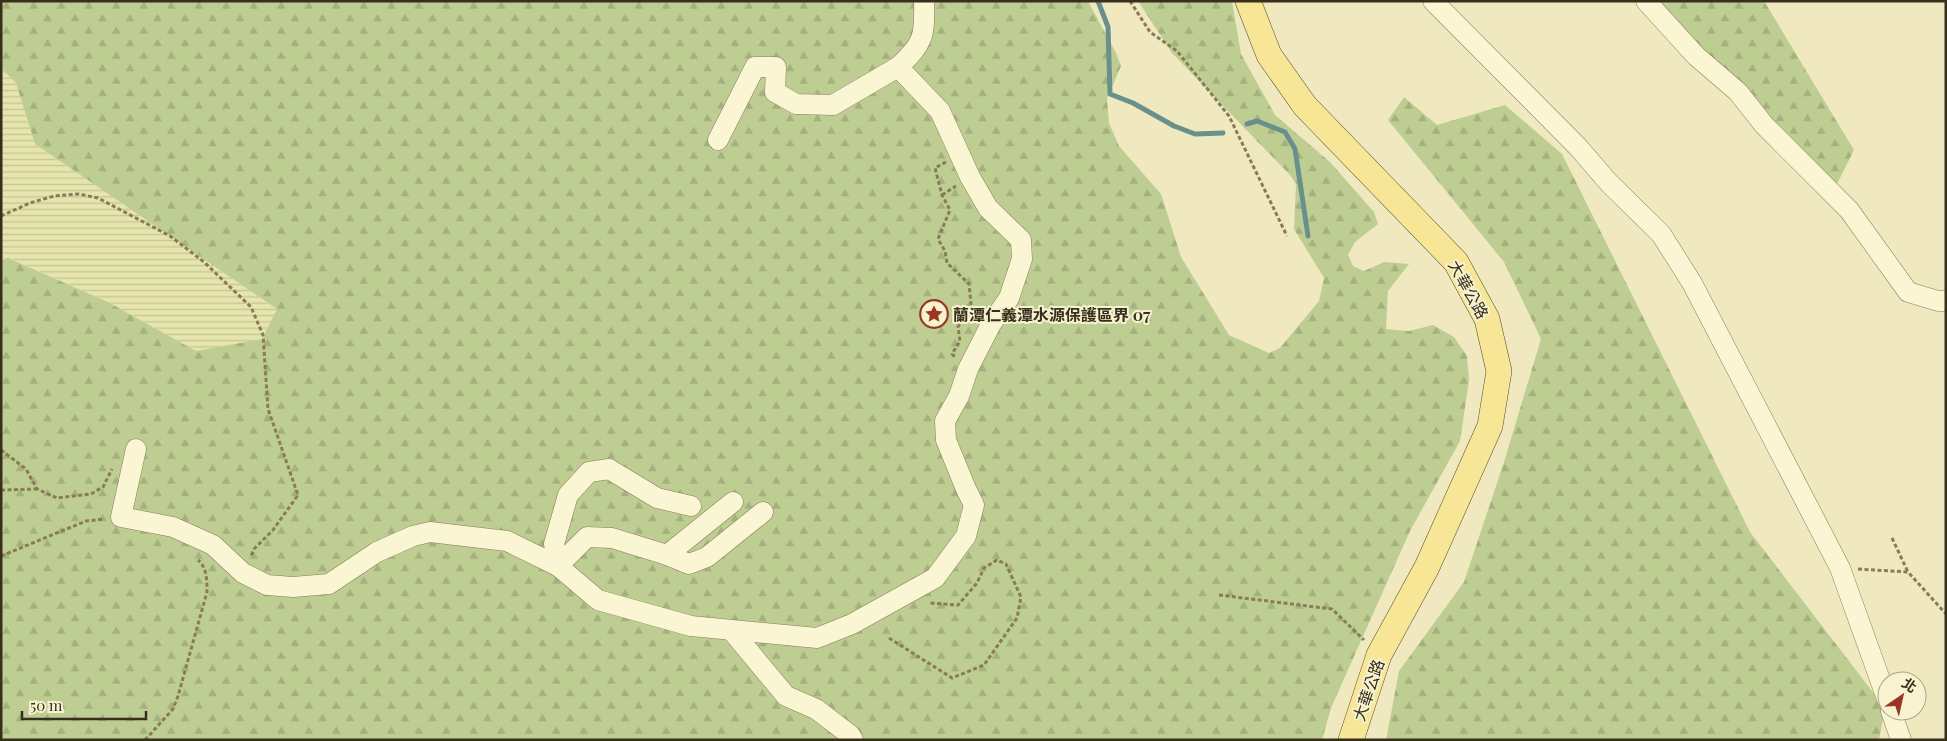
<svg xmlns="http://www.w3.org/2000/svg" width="1947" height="741" viewBox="0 0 1947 741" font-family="'Playfair Display','Noto Sans TC',serif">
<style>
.farmland{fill:url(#farmland-rules)}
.forest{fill:url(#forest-firs)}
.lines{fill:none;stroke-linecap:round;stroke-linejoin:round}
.stream{stroke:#6a908c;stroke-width:5}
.minor-casing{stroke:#8a7a57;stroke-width:21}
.major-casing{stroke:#57472b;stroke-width:26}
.path{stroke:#8a7a57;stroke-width:3;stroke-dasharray:4 2.5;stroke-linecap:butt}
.minor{stroke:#faf5d3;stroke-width:20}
.major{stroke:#f6e695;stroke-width:25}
.labels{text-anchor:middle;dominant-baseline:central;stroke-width:4;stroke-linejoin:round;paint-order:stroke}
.street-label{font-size:16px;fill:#382e1c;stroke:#f7f2d0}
.poi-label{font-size:16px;font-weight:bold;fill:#382e1c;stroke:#f7f2d0;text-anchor:start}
</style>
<defs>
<pattern id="farmland-rules" width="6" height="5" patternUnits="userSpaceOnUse" patternTransform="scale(1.25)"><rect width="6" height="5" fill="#e6e5ad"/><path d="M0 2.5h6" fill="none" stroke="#c6c594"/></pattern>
<pattern id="forest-firs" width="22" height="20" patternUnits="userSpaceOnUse" patternTransform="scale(1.25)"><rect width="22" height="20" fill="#bece93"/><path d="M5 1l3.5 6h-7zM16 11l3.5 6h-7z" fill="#a4b17e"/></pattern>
</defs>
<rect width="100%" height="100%" fill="#f0e9c0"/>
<path class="farmland" d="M1,68L16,83L35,144L277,309L262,339L196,351L108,302L9,258L1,261Z"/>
<g class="forest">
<path d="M1,1H1088L1116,53L1121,66L1107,99L1109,123L1119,146L1161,194L1181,257L1229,335L1269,353L1280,348L1319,301L1324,278L1294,229L1296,184L1290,175L1172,53L1138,1H1232L1241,54L1275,115L1330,162L1374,212L1378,224L1355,242L1348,255L1353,266L1364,271L1384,262L1409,264L1388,291L1386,329L1409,331L1433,325L1454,337L1467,356L1469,380L1460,441L1410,531L1331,708L1322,740H1V261L8,258L108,302L196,351L262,339L277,309L35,144L16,83L1,68Z"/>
<path d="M1646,1H1764L1854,150L1835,188Z"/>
<path d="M1404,97L1437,125L1505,105L1562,154L1750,532L1885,708L1879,740H1386L1399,671L1464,582L1504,462L1541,339L1504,262L1388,120Z"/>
</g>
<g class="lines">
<g class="stream">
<path d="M1098,1L1108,27L1110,94L1133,103L1174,126L1195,134L1223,133"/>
<path d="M1247,124L1257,121L1285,132L1295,149L1308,236"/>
</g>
<defs>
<g id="minor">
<path d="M1433,1L1578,147L1609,183L1661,234L1692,283L1840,568L1887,699"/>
<path d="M1646,1L1696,56L1738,92L1764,125L1849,210L1908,292L1938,301H1946"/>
<path d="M718,140L755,67H776L775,92L796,104L833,105L898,67"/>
<path d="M136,449L121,517L173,527L213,545L243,573L267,585L293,587L329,584L377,552L413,536L430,532L507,541L558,566L598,600L691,626L817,638L852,624L935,578L966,536L974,505L966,489L946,440L945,421L959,396L968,369L991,324L1009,298L1022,259L1021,240L988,208L970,177L940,111L898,67C924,43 925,36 924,1"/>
<path d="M667,555L733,502"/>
<path d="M558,566L587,537L612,538L667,555L689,564L707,557L763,512"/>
<path d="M558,566L554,544L568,495L589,472L609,469L657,498L691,506"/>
<path d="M732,631L786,696L816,709L850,735L853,740"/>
<path d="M1891,711L1901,740"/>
</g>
<path id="major" d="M1248,1L1269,55L1305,106L1456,262L1487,319L1499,371L1490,426L1427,567L1379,655L1351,740"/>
</defs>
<use href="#minor" class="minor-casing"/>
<use href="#major" class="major-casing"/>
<g class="path">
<path d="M1130,1L1150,32L1177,51L1229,116L1287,236"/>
<path d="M946,162L935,168L942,195L950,210L938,239L945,251L947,263L969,284L971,304L958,327L960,341L952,354L955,357"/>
<path d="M942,195L956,186"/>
<path d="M1,216L30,203L54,196L79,194L98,198L170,236L204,262L251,307L263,335L268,409L298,495L273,530L254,549L251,556"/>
<path d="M1,450L26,469L37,489L57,498L91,494L103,487L112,469"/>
<path d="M1,490L37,489"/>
<path d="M1892,538L1908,572"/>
<path d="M1,556L86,521L104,519"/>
<path d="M1858,569L1908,572L1946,614"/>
<path d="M1219,595L1332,609L1364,640"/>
<path d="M889,638L952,678L984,665L1017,618L1021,597L1006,564L997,560L984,568L977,583L958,605L929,603"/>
<path d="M145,740L173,709L178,696L207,592C207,581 207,567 198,560"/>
</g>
<use href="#minor" class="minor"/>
<use href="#major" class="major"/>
</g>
<defs>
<symbol id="sight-ring" viewBox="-11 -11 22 22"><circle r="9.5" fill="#f7f2d0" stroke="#9c3624" stroke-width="1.5"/><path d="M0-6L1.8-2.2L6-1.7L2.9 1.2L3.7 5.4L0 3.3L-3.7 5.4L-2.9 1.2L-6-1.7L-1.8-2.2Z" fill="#9c3624"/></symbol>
</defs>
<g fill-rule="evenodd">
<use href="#sight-ring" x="918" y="298" width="32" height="32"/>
</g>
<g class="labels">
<g class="street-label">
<text transform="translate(1469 289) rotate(61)">大華公路</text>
<text transform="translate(1368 690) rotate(-71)">大華公路</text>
</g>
<g class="poi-label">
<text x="953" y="314">蘭潭仁義潭水源保護區界 07</text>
</g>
</g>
<rect width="1947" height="741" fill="none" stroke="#382e1c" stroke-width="5"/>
<g transform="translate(1902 696) rotate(34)"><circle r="24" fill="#f7f2d0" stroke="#aba488"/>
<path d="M0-4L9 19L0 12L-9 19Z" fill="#9c3624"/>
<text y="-8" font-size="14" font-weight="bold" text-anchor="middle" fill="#382e1c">北</text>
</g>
<path d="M22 711v8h124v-8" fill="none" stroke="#382e1c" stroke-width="2.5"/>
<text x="30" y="711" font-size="15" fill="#382e1c" stroke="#f7f2d0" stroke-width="4" paint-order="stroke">50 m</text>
</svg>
